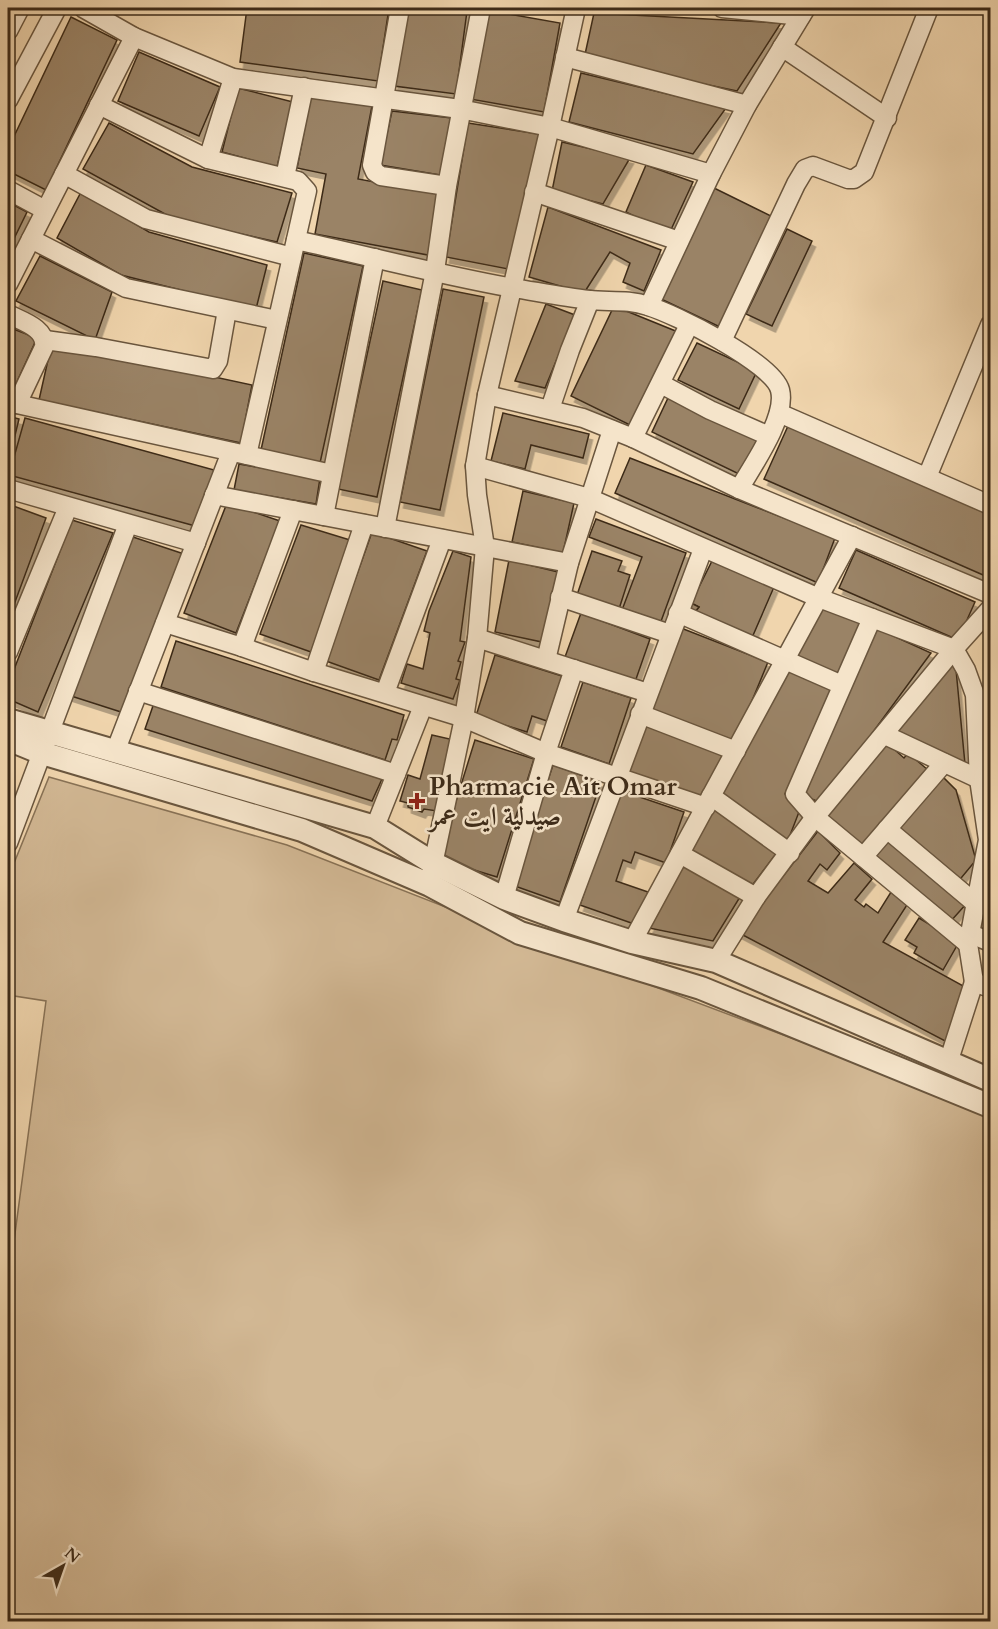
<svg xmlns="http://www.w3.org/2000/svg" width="998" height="1629" viewBox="0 0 998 1629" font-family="Cardo,Amiri,serif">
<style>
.green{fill:#d2b894;stroke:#887256;stroke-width:1.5}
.building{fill:#9a8366;stroke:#3d2b19;stroke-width:1.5;filter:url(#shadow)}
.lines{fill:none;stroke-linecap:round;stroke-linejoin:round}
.minor-casing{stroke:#6a563e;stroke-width:21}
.tertiary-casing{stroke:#6a563e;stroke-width:26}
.minor{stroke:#f5e4ca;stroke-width:18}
.tertiary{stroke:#f5e4ca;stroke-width:22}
.poi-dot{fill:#8f2418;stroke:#f5e4ca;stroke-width:2}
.labels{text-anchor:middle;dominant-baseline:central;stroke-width:5;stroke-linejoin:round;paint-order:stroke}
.poi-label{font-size:26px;font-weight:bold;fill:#3d2b19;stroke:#f5e4ca;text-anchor:start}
</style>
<defs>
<filter id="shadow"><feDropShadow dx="3.5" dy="6" stdDeviation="0" flood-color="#0004"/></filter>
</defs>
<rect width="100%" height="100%" fill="#f0d5ad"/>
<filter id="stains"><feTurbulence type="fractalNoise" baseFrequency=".00333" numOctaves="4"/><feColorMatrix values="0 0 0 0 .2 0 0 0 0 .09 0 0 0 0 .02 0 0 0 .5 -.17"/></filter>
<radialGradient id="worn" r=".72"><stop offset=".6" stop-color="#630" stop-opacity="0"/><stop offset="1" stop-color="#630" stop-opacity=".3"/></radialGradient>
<path class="green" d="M49,777L287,845L512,933L959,1101L990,1111V1621H8V1286L46,1001L8,995V878Z"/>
<g class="building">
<path d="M247,8H389L378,81L240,62Z"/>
<path d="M404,8H440L467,11L456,94L394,86Z"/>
<path d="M486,10L560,23L544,112L470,99Z"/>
<path d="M594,13L781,23L737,91L584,59Z"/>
<path d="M71,17L117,40L46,190L8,171V149Z"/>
<path d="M139,52L220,87L199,136L118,101Z"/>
<path d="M581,73L726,108L693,154L569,122Z"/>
<path d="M238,88L293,102L277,167L222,152Z"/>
<path d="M311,95L372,106L358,179L439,194L428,255L315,234L326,174L297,168Z"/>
<path d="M392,111L452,118L440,175L380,165Z"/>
<path d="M109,123L192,167L292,193L277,242L174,219L83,169Z"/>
<path d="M468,123L539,134L508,269L446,257Z"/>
<path d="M562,142L630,158L603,204L552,191Z"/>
<path d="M646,165L693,182L669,234L626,212Z"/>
<path d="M714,188L773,217L720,327L661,299Z"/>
<path d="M81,192L149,232L267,265L256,309L121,275L57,238Z"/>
<path d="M8,202L27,212L8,251Z"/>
<path d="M548,207L661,250L644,291L623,282L630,263L610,252L584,293L529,277Z"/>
<path d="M787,229L812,241L772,326L746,314Z"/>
<path d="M304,253L363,266L320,463L261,450Z"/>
<path d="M40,256L112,292L95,340L16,301Z"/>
<path d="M383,281L422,290L377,497L338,489Z"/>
<path d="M443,289L484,297L440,510L400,502Z"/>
<path d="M546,304L575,315L545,388L515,381Z"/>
<path d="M614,306L678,332L632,426L571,396Z"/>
<path d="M8,327L37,338L11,395L8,394Z"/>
<path d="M52,342L252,385L241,443L39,400Z"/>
<path d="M697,343L757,371L739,409L678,380Z"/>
<path d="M668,398L757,440L741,475L652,432Z"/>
<path d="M503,413L589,434L583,458L531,445L525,469L491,461Z"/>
<path d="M8,416L19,419L8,464Z"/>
<path d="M25,418L214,470L199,527L9,475Z"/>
<path d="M788,426L990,515V578L764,479Z"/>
<path d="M630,458L835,538L818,583L615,493Z"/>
<path d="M239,464L320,478L316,504L234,490Z"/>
<path d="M523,491L574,503L563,553L512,542Z"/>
<path d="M227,503L280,521L236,633L184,613Z"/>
<path d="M8,504L46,518L8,621Z"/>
<path d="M596,519L686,553L660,624L622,610L642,557L589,537Z"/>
<path d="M72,520L113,533L38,712L8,699V685Z"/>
<path d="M301,525L350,540L311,652L260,634Z"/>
<path d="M372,532L427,551L379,680L326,661Z"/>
<path d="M133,537L184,554L121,712L68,695Z"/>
<path d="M856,550L975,602L958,640L839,588Z"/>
<path d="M453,551L471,557L460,641L465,642L458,661L461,662L456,679L460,680L453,699L401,683L407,664L423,669L430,633L424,631L429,611Z"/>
<path d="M592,551L622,561L618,571L630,575L619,609L577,595Z"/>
<path d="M713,559L774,587L751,640L694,613L699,607L691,603Z"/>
<path d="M509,560L558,572L542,642L495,632Z"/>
<path d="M691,603L699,607L694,613L688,610Z"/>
<path d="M821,607L865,623L839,676L796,658Z"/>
<path d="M581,613L650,639L635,682L565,657Z"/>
<path d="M681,628L768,662L735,742L652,711Z"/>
<path d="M876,628L931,653L821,803L798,793Z"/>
<path d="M176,641L404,715L397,740L392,739L385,760L161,687Z"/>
<path d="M495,655L562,676L547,721L532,716L527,732L476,716Z"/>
<path d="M955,659L965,764L893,731Z"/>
<path d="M790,668L833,688L785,794L799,812L787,843L719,796Z"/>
<path d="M583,682L631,698L609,764L561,747Z"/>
<path d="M154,703L382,779L372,801L145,729Z"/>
<path d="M990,722V753L987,756L981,731Z"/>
<path d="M640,723L725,753L699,800L621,774Z"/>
<path d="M432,735L454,740L437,811L424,809L422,812L408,807V803L400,801L408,775L420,779Z"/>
<path d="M475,740L534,759L497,877L438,859Z"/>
<path d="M886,742L904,758L908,753L928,770L862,848L824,815Z"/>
<path d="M553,765L601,782L560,902L512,885Z"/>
<path d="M941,775L956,790L976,860L957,883L896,830Z"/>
<path d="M619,790L684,812L666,863L635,852L631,863L623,860L616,881L648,892L637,925L580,905Z"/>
<path d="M715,806L779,850L751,887L688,852Z"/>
<path d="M818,831L840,853L827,870L820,864L808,881L828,893L854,863L872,879L855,900L864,907L866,904L878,913L891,892L907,905L883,942L967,988L947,1042L739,933Z"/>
<path d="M889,837L967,903L950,922L872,858Z"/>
<path d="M683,864L740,897L713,941L649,928Z"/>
<path d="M919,918L959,942L943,970L914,953L917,947L905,940Z"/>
</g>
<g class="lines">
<defs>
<g id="minor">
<path d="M83,8L134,37L233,78L460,109L550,127L711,174"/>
<path d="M400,8L372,165L375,172L381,176L447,186"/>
<path d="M722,8L801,16"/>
<path d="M8,31L20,8"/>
<path d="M782,47L887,118"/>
<path d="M565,57L747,105"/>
<path d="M8,100L57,8"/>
<path d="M99,105L208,159L298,181L307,191L247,455"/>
<path d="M208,159L233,78"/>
<path d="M64,174L146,219L292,257"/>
<path d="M285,177L304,87"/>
<path d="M8,190L45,210"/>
<path d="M534,192L679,241"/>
<path d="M31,239L126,288L277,320"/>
<path d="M296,240C368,256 440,275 513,288C538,292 564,297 589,300C609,302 629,299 648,306C675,314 773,363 780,390C787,417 753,465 739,489"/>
<path d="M8,284L134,37"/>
<path d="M649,306L711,174L747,105L806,8"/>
<path d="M8,314C21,321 47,328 44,347L17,404"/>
<path d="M45,340L96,347L213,369L218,361L227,310"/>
<path d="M722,341L796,184L805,169L813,166L848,179H854L864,172L929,8"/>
<path d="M661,384L710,410L769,436"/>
<path d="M487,395L583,418L633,438L739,489L990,594"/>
<path d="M8,402L332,474"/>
<path d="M550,409L570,350L590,300"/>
<path d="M779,413L990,505"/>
<path d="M633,438L689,325"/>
<path d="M475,466L589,498L819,598L954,649L966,670L975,695L979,779L988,840L968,944L974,982L990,988"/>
<path d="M927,477L990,325"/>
<path d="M8,489L196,543"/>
<path d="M214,495L569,563"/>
<path d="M324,516L375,258"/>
<path d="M385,528L435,271L447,186L481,8"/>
<path d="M560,597L670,634"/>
<path d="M678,613L842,685"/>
<path d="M872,618L795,794L815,817L968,944"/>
<path d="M165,623L242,647L314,672L464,718L546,753L706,807"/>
<path d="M477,638L648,693"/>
<path d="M242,647L293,510"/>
<path d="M8,652L68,507"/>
<path d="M546,660L569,563L612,430"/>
<path d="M314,672L364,524"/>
<path d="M138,691L396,774"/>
<path d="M385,693L442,539"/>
<path d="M640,714L736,751"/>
<path d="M885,735L979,779L987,772"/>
<path d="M115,752L231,452"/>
<path d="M711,796L790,853"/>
<path d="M375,827L423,706"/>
<path d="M887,829L975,903"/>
<path d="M8,843L128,524"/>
<path d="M680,854L756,897"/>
<path d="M863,857L944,763"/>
<path d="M431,874L464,718L477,638L485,547L477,495L475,466L487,395L550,127L576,8"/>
<path d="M504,898L546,753L574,669"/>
<path d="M564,920L703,549"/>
<path d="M971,934L990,942"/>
<path d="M632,942L852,536"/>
<path d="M716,961L756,897L815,817L954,649L990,609"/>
<path d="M948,1063L974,982"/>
</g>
<g id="tertiary">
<path d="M8,720L375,827L433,863L504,898L564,920L632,942L716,961L990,1080"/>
<path d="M8,739L42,753L302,830L430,885L520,933L701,988L990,1106"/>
</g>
</defs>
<use href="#minor" class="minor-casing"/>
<use href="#tertiary" class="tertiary-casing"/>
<use href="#minor" class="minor"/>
<use href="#tertiary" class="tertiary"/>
</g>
<path class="poi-dot" d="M414 792h6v6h6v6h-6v6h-6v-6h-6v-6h6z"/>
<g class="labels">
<g class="poi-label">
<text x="429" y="786">Pharmacie Ait Omar<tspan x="429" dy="30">صيدلية ايت عمر</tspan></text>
</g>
</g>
<rect width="998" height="1629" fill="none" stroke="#f0d5ad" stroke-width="30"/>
<rect x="9" y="9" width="980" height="1611" fill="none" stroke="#3d2b19" stroke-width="3"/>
<rect x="15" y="15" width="968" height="1599" fill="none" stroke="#3d2b19" stroke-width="1.5"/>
<g transform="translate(63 1566) rotate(40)" stroke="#f5e4ca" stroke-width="4.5" paint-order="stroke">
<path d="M0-4.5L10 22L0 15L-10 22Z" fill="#3d2b19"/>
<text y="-9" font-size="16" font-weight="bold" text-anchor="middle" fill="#3d2b19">N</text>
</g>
<rect width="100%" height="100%" filter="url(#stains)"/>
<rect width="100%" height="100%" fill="url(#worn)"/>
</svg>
